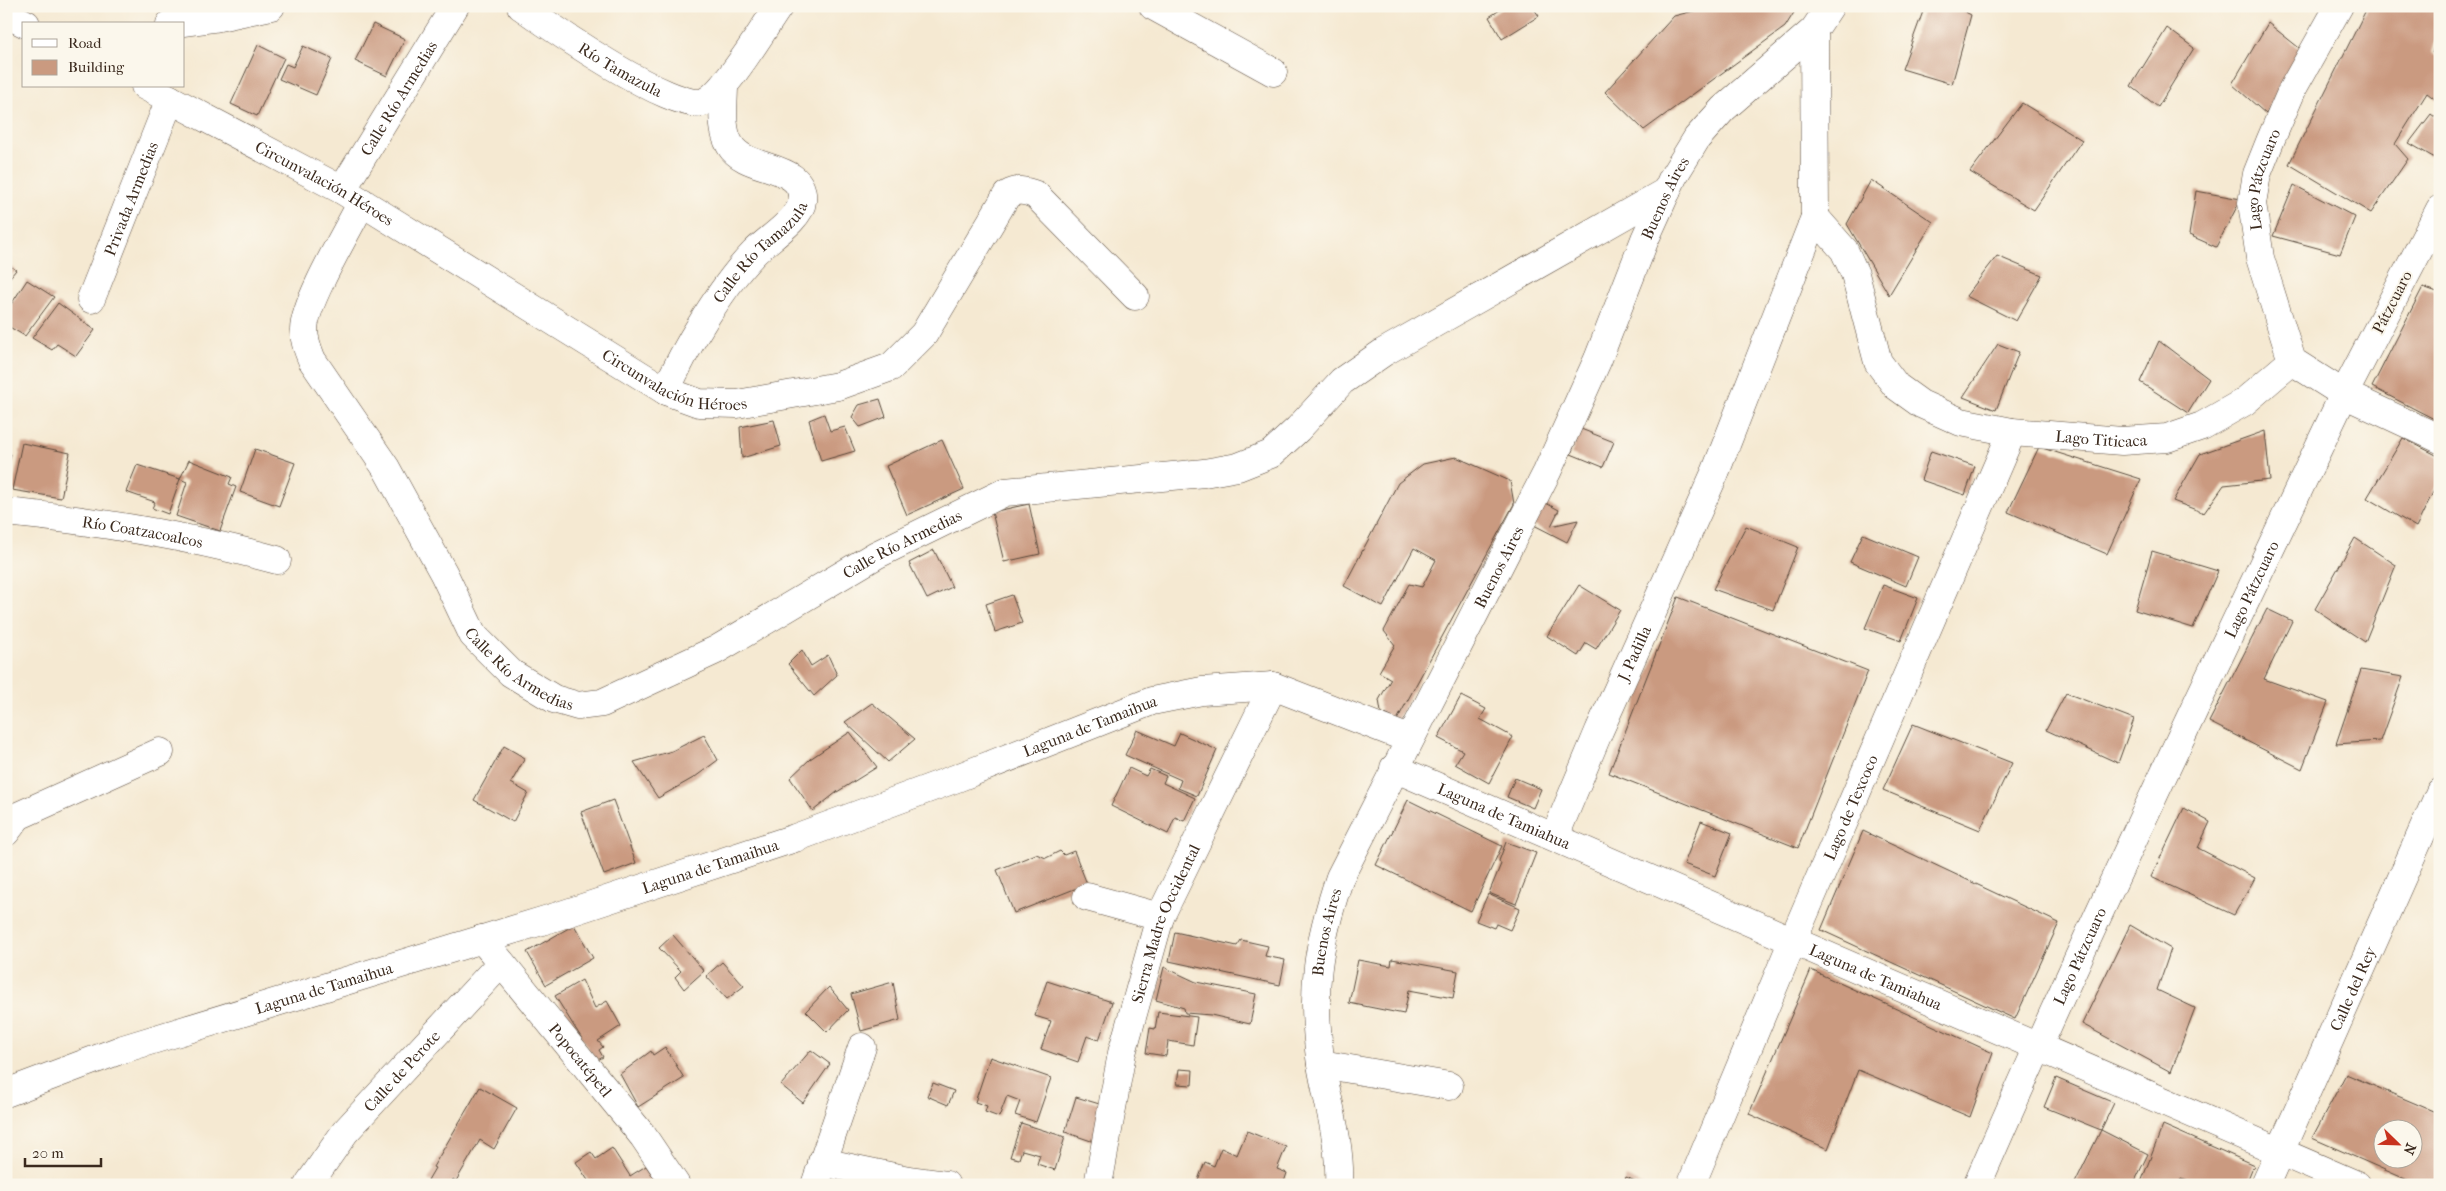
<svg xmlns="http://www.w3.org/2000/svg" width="2446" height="1191" viewBox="0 0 2446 1191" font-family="'IM FELL French Canon',serif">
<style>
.building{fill:#ca9a80;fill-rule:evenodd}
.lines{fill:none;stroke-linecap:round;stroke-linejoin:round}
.minor-casing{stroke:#574739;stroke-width:29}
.minor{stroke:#fff;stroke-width:28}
.labels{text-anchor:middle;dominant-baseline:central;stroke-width:4;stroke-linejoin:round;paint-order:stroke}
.street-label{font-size:16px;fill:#3b2a1e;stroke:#fbf7ec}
</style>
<rect width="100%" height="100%" fill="#fbf7ec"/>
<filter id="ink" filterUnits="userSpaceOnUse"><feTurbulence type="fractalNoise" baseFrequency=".02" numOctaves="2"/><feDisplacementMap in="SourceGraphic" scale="10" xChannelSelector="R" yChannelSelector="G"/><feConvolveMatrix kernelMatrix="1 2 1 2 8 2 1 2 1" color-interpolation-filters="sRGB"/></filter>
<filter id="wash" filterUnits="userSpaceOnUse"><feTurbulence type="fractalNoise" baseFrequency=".0096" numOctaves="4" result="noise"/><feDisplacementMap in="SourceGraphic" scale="20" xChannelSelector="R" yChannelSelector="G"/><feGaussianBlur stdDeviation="1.12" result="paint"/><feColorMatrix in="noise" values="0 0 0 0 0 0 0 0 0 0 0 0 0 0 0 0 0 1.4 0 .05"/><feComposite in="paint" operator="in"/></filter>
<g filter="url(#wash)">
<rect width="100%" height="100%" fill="#f5e9d2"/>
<g id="blocks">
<g class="building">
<path d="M1506,6H1532L1539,16L1502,39L1489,17Z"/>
<path d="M1713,6H1798L1785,27L1644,130L1605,92L1674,16Z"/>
<path d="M1925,6H1954L1971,15L1952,84L1902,69Z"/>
<path d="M2368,6H2440V24L2432,53L2440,56V103L2427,93L2395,144L2408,159L2371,213L2289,164Z"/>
<path d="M2268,23L2303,51L2266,114L2232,84Z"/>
<path d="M373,24L405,39L387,76L355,61Z"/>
<path d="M2167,28L2194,48L2158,107L2131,86Z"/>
<path d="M258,45L284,58L257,116L231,104Z"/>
<path d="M303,46L332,59L316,95L279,79L286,64L293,67Z"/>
<path d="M2022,103L2082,140L2034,210L1970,172Z"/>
<path d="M2431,114L2440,121V161L2409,143Z"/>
<path d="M1871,180L1933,222L1889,295L1847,224Z"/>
<path d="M2294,185L2355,217L2340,254L2273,236Z"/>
<path d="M2196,191L2241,199L2216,247L2189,235Z"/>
<path d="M1997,256L2042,275L2016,321L1966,296Z"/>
<path d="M6,263L16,270L6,282Z"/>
<path d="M27,280L54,297L25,336L6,325V312Z"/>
<path d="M2423,287L2440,293V422L2372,387Z"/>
<path d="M58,303L95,330L76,356L57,344L52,350L32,338Z"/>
<path d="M2159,341L2209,379L2188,413L2140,382Z"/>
<path d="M1998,344L2019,352L1996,410L1963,397Z"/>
<path d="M880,399L886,417L860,427L852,417L859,405Z"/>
<path d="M824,414L830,431L845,427L855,451L821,461L809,420Z"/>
<path d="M774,420L781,446L742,458L740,427Z"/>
<path d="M1581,429L1614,442L1603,467L1571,454Z"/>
<path d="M2265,431L2270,480L2224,485L2204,513L2173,501L2200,454Z"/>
<path d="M2403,438L2440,457V478L2416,527L2367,498Z"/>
<path d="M942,440L964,489L907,515L886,466Z"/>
<path d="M22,443L70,453L61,498L12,490Z"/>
<path d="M2039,447L2141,479L2107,554L2008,512Z"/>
<path d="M255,449L295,463L279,506L240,492Z"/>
<path d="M1931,451L1975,466L1965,495L1921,480Z"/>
<path d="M6,453L11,454L7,472H6Z"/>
<path d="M1456,457L1510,481L1514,504L1397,720L1381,712L1379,700L1391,679L1379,672L1395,645L1384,631L1409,584L1422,587L1436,560L1414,548L1383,607L1344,586L1398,483L1423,464Z"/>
<path d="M189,460L232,477L229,484L236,487L220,531L176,516L187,482L180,479L168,514L152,508L155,502L126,492L137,465L180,479Z"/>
<path d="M1542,501L1559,510L1551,526L1578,520L1567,542L1530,523Z"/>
<path d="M1029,504L1040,554L1004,562L992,512Z"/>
<path d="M1746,526L1798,547L1773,610L1713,589Z"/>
<path d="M1863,534L1918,557L1906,586L1850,562Z"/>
<path d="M2355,538L2396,565L2365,642L2315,609Z"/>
<path d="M934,550L952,587L927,599L909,563Z"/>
<path d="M2152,551L2218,571L2193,628L2135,610Z"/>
<path d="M1579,585L1620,610L1596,649L1586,643L1578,656L1547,636Z"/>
<path d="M1883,585L1918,598L1901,641L1865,628Z"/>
<path d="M1012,595L1022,623L995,632L986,604Z"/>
<path d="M1678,597L1868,671L1798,848L1609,773Z"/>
<path d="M2267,609L2292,621L2264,679L2328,702L2302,769L2209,722Z"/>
<path d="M802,650L811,666L828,655L837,675L814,696L788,664Z"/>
<path d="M2361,670L2403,677L2380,741L2336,744Z"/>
<path d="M2066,693L2134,719L2118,763L2046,730Z"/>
<path d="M1461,696L1486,709L1480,719L1513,737L1489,783L1455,764L1463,751L1438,738Z"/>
<path d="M872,703L915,739L888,762L845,722Z"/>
<path d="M1913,724L2012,763L1980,830L1883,790Z"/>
<path d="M1137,730L1174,746L1180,733L1217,750L1197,796L1178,788L1181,780L1125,755Z"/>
<path d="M850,732L877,767L837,792L813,811L790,778L810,759Z"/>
<path d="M704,735L718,760L695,777L658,798L634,762L672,751Z"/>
<path d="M504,746L525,758L511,783L528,793L513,822L474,800Z"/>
<path d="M1129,768L1146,776L1150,769L1166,776L1163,783L1195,798L1184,821L1175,817L1168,834L1111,806Z"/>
<path d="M1515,778L1541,789L1533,808L1507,797Z"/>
<path d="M613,800L636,863L604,875L581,812Z"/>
<path d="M1408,800L1502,846L1471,911L1376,865Z"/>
<path d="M2184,808L2210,822L2198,848L2255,878L2234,915L2151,877Z"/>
<path d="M1701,821L1732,833L1715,876L1684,864Z"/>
<path d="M1863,831L2059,923L2015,1019L1821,930Z"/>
<path d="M1506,842L1536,853L1516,904L1489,893L1501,864L1499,861Z"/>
<path d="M1060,851L1064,855L1074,851L1087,884L1014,913L997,870L1036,854L1046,858Z"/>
<path d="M1488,894L1520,908L1510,930L1496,924L1494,928L1476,921Z"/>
<path d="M574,925L593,958L546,985L527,952Z"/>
<path d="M2130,925L2171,949L2157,990L2195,1008L2171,1072L2082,1024Z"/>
<path d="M1175,932L1237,946L1241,940L1268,946L1265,956L1285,960L1280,985L1169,961Z"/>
<path d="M673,935L704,971L684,989L675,977L681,971L659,948Z"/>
<path d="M1392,959L1458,971L1453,998L1409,990L1404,1014L1349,1003L1358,960L1391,966Z"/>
<path d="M722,962L744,986L727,999L706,976Z"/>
<path d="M1164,967L1196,982L1256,994L1250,1024L1211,1015L1185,1013L1184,1008L1156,1000Z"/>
<path d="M1811,970L1993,1053L1970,1117L1858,1070L1828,1149L1749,1114Z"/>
<path d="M582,980L595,1008L607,1001L621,1026L598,1041L603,1047L599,1050L603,1057L596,1061L555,996Z"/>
<path d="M1047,981L1112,1002L1099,1040L1087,1036L1078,1062L1041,1049L1051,1021L1035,1016Z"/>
<path d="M893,982L900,1020L861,1031L851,994Z"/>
<path d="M829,987L848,1010L827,1032L806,1011Z"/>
<path d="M1158,1012L1197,1017L1193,1045L1168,1041L1166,1056L1146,1053L1150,1028L1155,1029Z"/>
<path d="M665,1047L684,1078L638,1107L620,1074L651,1051L653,1055Z"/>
<path d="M811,1050L830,1064L803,1103L781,1085Z"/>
<path d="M990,1057L1051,1078L1036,1122L1015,1115L1020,1101L1007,1096L999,1117L985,1112L987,1106L975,1102Z"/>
<path d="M1179,1069L1193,1070L1192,1085L1177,1084Z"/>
<path d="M2346,1074L2440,1114V1185H2419L2312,1138ZM2384,1128H2414V1158H2384Z"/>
<path d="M2056,1078L2114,1103L2101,1130L2148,1154L2133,1185H2074L2101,1130L2044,1107Z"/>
<path d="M933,1083L954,1091L948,1105L927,1096Z"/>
<path d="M480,1087L517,1108L494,1149L480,1140L456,1181L453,1179L450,1185H437L428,1180L435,1168L433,1167Z"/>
<path d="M1076,1097L1106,1106L1094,1142L1065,1132Z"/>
<path d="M1021,1123L1065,1137L1055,1170L1037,1164L1040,1155L1022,1150L1019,1159L1010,1157Z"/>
<path d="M2163,1125L2254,1165L2246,1185H2201L2181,1179L2178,1185H2140Z"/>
<path d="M1247,1131L1286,1147L1277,1169L1287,1173L1283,1185H1196L1205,1162L1214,1166L1221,1148L1237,1155Z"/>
<path d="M612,1148L630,1176L646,1166L659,1185H618L622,1181L616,1185H591L576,1162L591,1152L596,1159Z"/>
<path d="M1626,1177L1644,1185H1623Z"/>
</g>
</g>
</g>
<g filter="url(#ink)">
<use href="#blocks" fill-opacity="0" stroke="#574739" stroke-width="1"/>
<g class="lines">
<defs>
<g id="minor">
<path id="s1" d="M521,6C549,26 675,113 704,102C725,94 764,27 779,6"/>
<path d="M1153,6L1273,72"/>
<path d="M6,14L26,24"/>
<path d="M170,24L214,18L271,6"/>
<path d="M1814,30L1815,217"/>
<path id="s2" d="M145,86L342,190L666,391L699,403L737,404L838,386L891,367L924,334L1007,195C1018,189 1024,190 1036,195L1135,296"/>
<path id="s3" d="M342,190L455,6"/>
<path id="s4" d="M362,202C348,230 304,303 304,330C304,341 308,350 312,360L386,468L444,574L473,635L511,673L554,699L578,706L602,703L716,650L876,555L1005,492L1204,473L1238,467L1271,454L1298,429L1342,381L1384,352L1667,191"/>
<path d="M2440,209L2344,394L2440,439"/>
<path id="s5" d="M91,299L170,99"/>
<path id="s6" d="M666,391C684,349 722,286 754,253C766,240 801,219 802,201C806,162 746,173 730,145C720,129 724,103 724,85"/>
<path id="s7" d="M6,512C98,521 188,536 277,560"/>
<path id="s8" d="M1394,768L2357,1185"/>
<path d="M6,832L18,816L160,752"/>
<path id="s9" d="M1555,836L1599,731L1715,473L1815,217L1844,250L1855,274L1878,362L1896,386L1921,404L1961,422L2012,432L2122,441L2167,438L2202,426L2244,402L2292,361"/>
<path d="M1087,897L1160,917"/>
<path id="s10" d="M482,939L643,1136L676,1185"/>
<path d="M1321,1064L1449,1086"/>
<path id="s11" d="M6,1093L123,1049L555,917L795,838L957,778L1152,701L1202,691L1273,686L1409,739"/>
<path d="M822,1162L908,1180L946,1185"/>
<path id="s12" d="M308,1185L345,1132L501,963"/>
<path d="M815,1185L862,1047"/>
<path id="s13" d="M1098,1185L1122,1053L1160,917L1273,686"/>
<path id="s14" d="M1339,1185C1341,1143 1328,1105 1321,1064C1310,992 1317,945 1340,877L1547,472L1598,359L1645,239L1673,177L1697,138L1723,109L1814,30L1830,6"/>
<path id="s15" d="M1691,1185L1793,940L2012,432"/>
<path id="s16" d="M1977,1185C2093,918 2219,657 2344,394L2292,361L2260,258L2252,203L2257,174L2271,139L2293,88L2339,6"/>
<path id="s17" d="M2265,1185L2440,792"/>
</g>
</defs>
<use href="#minor" class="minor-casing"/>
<use href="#minor" class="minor"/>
</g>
</g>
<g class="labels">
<g class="street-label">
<text stroke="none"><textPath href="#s1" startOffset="118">Río Tamazula</textPath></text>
<text stroke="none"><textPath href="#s3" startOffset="108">Calle Río Armedias</textPath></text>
<text stroke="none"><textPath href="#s16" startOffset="1122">Lago Pátzcuaro</textPath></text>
<text stroke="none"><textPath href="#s2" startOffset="204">Circunvalación Héroes</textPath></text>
<text stroke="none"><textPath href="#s14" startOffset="1066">Buenos Aires</textPath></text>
<text stroke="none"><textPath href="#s5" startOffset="108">Privada Armedias</textPath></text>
<text stroke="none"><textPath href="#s6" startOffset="169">Calle Río Tamazula</textPath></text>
<text transform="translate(2392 302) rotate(-63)">Pátzcuaro</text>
<text stroke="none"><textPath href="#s2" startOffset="609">Circunvalación Héroes</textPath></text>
<text stroke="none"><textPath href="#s9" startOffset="1079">Lago Titicaca</textPath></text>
<text stroke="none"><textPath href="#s7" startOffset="138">Río Coatzacoalcos</textPath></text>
<text stroke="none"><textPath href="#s4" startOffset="985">Calle Río Armedias</textPath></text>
<text stroke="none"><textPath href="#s14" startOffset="661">Buenos Aires</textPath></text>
<text stroke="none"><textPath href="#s16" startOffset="656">Lago Pátzcuaro</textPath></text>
<text stroke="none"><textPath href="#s9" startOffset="199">J. Padilla</textPath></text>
<text stroke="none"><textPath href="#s4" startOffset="550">Calle Río Armedias</textPath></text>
<text stroke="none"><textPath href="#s11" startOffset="1145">Laguna de Tamaihua</textPath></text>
<text stroke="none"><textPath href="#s15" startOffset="410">Lago de Texcoco</textPath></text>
<text stroke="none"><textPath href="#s8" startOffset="120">Laguna de Tamiahua</textPath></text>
<text stroke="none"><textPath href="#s11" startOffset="740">Laguna de Tamaihua</textPath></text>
<text stroke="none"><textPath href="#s13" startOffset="271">Sierra Madre Occidental</textPath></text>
<text stroke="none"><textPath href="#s14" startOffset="256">Buenos Aires</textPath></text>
<text stroke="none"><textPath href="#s16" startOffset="251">Lago Pátzcuaro</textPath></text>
<text stroke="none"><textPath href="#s8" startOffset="525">Laguna de Tamiahua</textPath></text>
<text stroke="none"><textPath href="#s11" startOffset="335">Laguna de Tamaihua</textPath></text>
<text stroke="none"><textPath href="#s17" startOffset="215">Calle del Rey</textPath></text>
<text stroke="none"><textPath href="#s10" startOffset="156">Popocatépetl</textPath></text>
<text stroke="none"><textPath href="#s12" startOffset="148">Calle de Perote</textPath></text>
</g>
</g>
<rect width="2446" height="1191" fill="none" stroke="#fbf7ec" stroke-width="25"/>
<rect x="22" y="22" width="162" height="65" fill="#fbf7ec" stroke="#aea59a"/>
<rect x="32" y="39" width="25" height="8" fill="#ffffff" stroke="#aea59a"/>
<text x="68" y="48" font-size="15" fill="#3b2a1e">Road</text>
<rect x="32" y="60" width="25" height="15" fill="#ca9a80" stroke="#aea59a"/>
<text x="68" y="72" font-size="15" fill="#3b2a1e">Building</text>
<g transform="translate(2398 1144) rotate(113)"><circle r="24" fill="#fbf7ec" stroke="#aea59a"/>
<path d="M0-4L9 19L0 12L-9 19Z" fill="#c8321e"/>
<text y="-8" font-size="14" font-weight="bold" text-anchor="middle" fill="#3b2a1e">N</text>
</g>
<path d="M25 1158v8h76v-8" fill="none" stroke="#3b2a1e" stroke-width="2.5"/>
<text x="32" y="1158" font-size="15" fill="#3b2a1e" stroke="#fbf7ec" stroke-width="4" paint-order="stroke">20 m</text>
</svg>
